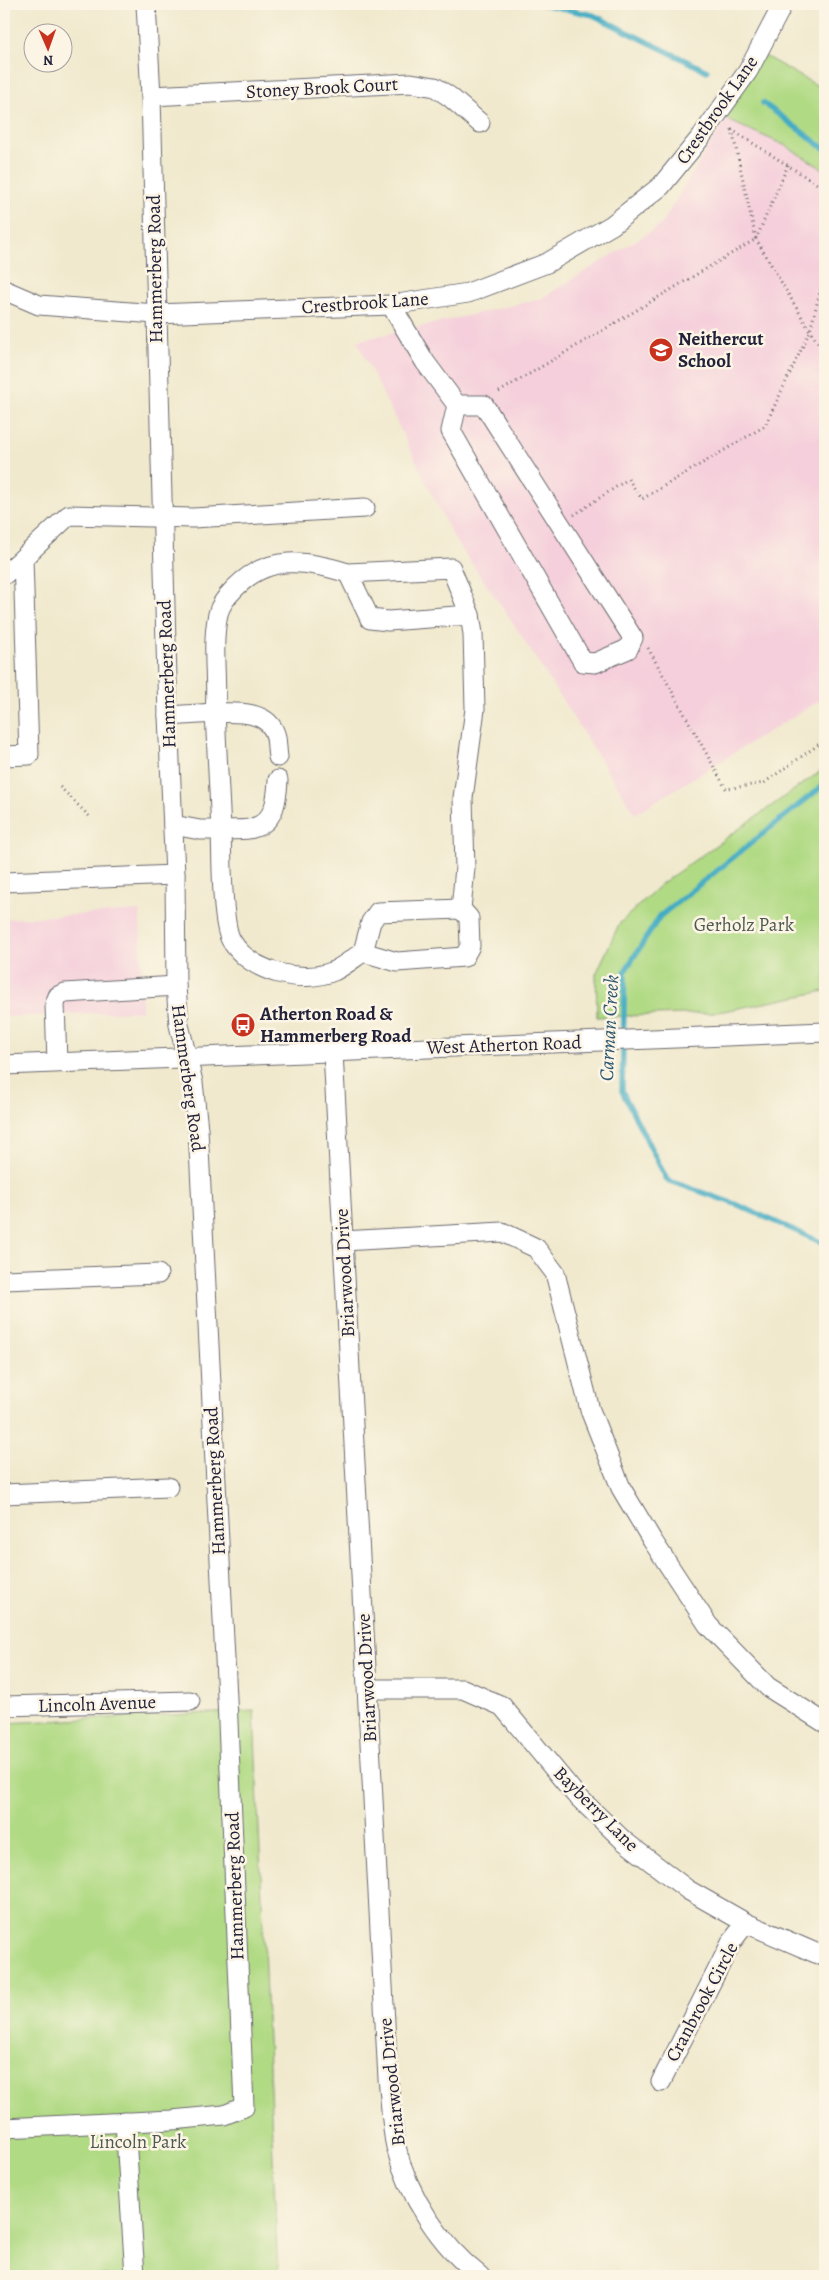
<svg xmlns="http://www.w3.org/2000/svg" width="829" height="2280" viewBox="0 0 829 2280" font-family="Alegreya,serif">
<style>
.built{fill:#f5cfdb}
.green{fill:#b1da84;stroke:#6a7e60}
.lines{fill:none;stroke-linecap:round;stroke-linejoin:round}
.stream{stroke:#43acc3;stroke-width:5.5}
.minor-casing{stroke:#6a686e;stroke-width:21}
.path{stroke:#6a686e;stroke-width:3;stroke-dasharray:1 4;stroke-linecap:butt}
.minor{stroke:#fff;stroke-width:19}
.labels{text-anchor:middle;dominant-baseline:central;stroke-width:5;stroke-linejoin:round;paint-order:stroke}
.street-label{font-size:19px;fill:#22223b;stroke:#fcf5e5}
.poi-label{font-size:19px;font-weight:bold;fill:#22223b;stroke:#fcf5e5;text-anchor:start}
.park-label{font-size:19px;fill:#4d5951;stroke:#fcf5e5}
.water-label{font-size:20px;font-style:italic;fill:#2f5971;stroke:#fcf5e5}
</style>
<rect width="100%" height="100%" fill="#fcf5e5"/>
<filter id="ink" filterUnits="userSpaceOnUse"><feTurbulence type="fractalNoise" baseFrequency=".02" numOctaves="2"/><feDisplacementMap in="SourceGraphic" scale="10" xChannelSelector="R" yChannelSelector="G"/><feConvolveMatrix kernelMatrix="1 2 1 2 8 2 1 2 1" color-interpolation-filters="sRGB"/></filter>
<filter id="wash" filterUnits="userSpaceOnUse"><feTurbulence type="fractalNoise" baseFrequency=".0096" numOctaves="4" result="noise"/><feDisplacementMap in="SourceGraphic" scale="20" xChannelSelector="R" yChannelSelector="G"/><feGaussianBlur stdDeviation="1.12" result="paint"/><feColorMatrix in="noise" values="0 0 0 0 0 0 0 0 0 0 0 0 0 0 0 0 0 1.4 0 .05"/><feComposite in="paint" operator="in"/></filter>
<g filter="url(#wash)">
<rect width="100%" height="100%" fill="#f0e9cd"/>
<g class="built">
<path d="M725,119L784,145L825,170V697L635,814L509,617L453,537L357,341L540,299L661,225Z"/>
<path d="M140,911L142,1011L4,1017V919Z"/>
</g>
<g class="green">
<path d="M763,55L825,90V170L784,145L725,119Z"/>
<path d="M825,768V991L714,1013L597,1017L596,974L619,924L661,884Z"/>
<path d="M254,1711L278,2276H4V1723Z"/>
</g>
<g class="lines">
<g class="stream">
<path d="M542,4L593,15L707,71"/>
<path d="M763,103L825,149"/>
<path d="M825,784L660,916L625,971L622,1091L667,1180L738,1205L825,1244"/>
</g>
</g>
</g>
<g filter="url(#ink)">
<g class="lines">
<defs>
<g id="minor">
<path d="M151,96L411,83L435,87L450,97L480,123"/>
<path d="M4,290L39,305L156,314L391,305L468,293L547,263L612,225L661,186L701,137L748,71L783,4"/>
<path d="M391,305L425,362L457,405L451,431L583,662L595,663L628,649L633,638L484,405H457"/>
<path d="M23,558L69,515L193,518L365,508"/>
<path d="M4,575L23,558L29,755L4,756"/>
<path d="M168,716L215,713L221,830C231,829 244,831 253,828C275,822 277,799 278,780"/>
<path d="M278,757C277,751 277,744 276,737C270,710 236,712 215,713C218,680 211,646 218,614C220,605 229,594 235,588C268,554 306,560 348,573L370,619L388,621L470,615L451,568L348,573"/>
<path d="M173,825L200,830H221C222,853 221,922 231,940C249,972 302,985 334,971C344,966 354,958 363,952L371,922L378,912L461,909L469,918L470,946L464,957L397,962L363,952"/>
<path d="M4,882L175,875"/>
<path d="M461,909L465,868L463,798L475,709L473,634L470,615"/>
<path d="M333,1052L388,2079C391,2101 391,2125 396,2147C408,2196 441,2246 480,2276"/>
<path d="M57,1062L55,1004L58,996L65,993L176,986"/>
<path d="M4,1065L825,1032"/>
<path d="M343,1241L502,1232L536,1248L555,1273L590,1410L621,1488L652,1540L708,1625L768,1687L825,1723"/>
<path d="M4,1280L158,1274"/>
<path d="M4,1494L168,1487"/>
<path d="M368,1689H463L502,1706L575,1794L624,1841L688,1890L746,1923L825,1957"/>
<path d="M4,1706L190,1701"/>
<path d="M661,2082L732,1941L746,1923"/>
<path d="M125,2122L135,2276"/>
<path d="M4,2128L172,2120L224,2115L244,2107L227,1698L198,1129L193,1082L179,1025L176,986L175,875L168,716L151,96L146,4"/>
</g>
</defs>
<use href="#minor" class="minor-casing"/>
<g class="path">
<path d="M788,165L756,239L810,331L825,352"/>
<path d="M499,392L756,239L732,130L825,189"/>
<path d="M574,515L628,479L642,499L765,426L810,331L822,284L825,281"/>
<path d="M648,648L726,789L764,783L825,740"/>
<path d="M60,787L91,818"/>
</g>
<use href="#minor" class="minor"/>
</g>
</g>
<defs>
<symbol id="school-disc" viewBox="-11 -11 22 22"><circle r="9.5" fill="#c8321e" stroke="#fcf5e5"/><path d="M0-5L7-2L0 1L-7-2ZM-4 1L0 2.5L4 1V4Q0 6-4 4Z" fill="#fff"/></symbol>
<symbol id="bus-disc" viewBox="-11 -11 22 22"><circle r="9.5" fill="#c8321e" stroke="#fcf5e5"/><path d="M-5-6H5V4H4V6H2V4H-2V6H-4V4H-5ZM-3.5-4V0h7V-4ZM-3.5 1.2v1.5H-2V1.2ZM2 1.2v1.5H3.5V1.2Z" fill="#fff"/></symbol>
</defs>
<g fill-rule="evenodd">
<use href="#school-disc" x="647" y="336" width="28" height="28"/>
<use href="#bus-disc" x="229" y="1011" width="28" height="28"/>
</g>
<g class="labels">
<g class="street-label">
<text transform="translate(322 88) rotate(-3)">Stoney Brook Court</text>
<text transform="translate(717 110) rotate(-55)">Crestbrook Lane</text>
<text transform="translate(155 269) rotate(-91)">Hammerberg Road</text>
<text transform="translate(365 303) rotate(-4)">Crestbrook Lane</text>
<text transform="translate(167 674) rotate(-92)">Hammerberg Road</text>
<text transform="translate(504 1045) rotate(-2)">West Atherton Road</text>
<text transform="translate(188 1078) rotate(82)">Hammerberg Road</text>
<text transform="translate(345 1273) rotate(-93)">Briarwood Drive</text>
<text transform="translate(215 1481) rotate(-93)">Hammerberg Road</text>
<text transform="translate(367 1678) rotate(-93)">Briarwood Drive</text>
<text transform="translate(97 1704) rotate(-2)">Lincoln Avenue</text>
<text transform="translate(596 1809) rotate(45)">Bayberry Lane</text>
<text transform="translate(235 1886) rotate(-92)">Hammerberg Road</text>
<text transform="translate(702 2002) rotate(-62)">Cranbrook Circle</text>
<text transform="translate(392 2082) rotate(-96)">Briarwood Drive</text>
</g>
<g class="poi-label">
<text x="678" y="339">Neithercut<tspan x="678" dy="22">School</tspan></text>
<text x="260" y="1014">Atherton Road &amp;<tspan x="260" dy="22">Hammerberg Road</tspan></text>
</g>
<g class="park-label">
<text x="744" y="925">Gerholz Park</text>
<text x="138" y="2142">Lincoln Park</text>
</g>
<g class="water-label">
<text transform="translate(609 1028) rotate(-87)">Carman Creek</text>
</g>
</g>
<rect width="829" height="2280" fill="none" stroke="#fcf5e5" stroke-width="20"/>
<g transform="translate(48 48) rotate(178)"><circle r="24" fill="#fcf5e5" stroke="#a5a1a1"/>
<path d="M0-4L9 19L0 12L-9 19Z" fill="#c8321e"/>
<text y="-8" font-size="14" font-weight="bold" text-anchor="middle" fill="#22223b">N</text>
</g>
</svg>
